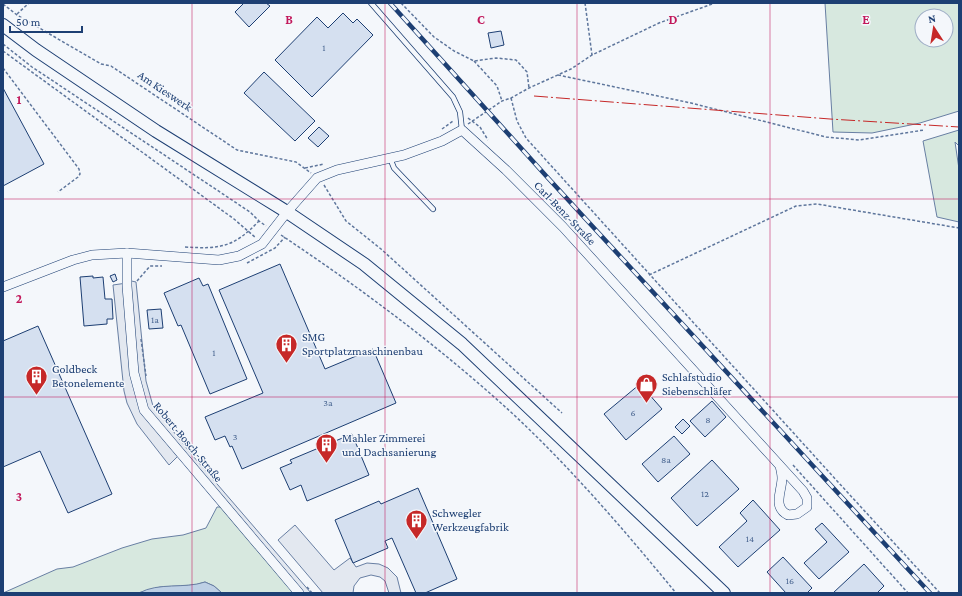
<svg xmlns="http://www.w3.org/2000/svg" width="962" height="596" viewBox="0 0 962 596" font-family="'Crimson Pro',serif">
<style>
.green{fill:#d7e8df;stroke:#687fa3;fill-rule:evenodd}
.parking{fill:#e3e8f0;stroke:#687fa3}
.water{fill:#bed0e5;stroke:#687fa3}
.building{fill:#d5e0f0;stroke:#1d3f73}
.lines{fill:none;stroke-linecap:round;stroke-linejoin:round}
.lane-casing{stroke:#1d3f73;stroke-width:6}
.street-casing{stroke:#1d3f73;stroke-width:10}
.secondary-casing{stroke:#1d3f73;stroke-width:14}
.path{stroke:#5e769c;stroke-width:1.5;stroke-dasharray:3 2;stroke-linecap:butt}
.lane{stroke:#f4f7fb;stroke-width:4.5}
.street{stroke:#f4f7fb;stroke-width:9}
.secondary{stroke:#f4f7fb;stroke-width:12}
.rail-casing{stroke:#1d3f73;stroke-width:4.5}
.rail{stroke:#f4f7fb;stroke-width:3;stroke-dasharray:9;stroke-linecap:butt}
.power{stroke:#c62828;stroke-width:1;stroke-dasharray:14 3 2 3;stroke-linecap:butt}
.grid{fill:none;stroke:#c2185b;stroke-width:1;stroke-opacity:0.55}
.labels{text-anchor:middle;dominant-baseline:central;stroke-width:3;stroke-linejoin:round;paint-order:stroke}
.number-label{font-size:10px;fill:#4b6792}
.street-label{font-size:12px;fill:#1d3f73;stroke:#f4f7fb}
.poi-label{font-size:12px;fill:#1d3f73;stroke:#f4f7fb;text-anchor:start}
.grid-label{font-size:13px;text-anchor:middle;font-weight:bold;fill:#c2185b;stroke:#f4f7fb;stroke-width:3;stroke-linejoin:round;paint-order:stroke}
</style>
<rect width="100%" height="100%" fill="#f4f7fb"/>
<g class="green">
<path d="M825,3H959V111L920,123L872,133L833,132ZM922,16H946V40H922Z"/>
<path d="M959,130V146L955,142L959,169V222L937,217L923,141Z"/>
<path d="M217,507H227L298,593H222L214,586L205,582L195,585L160,587L138,593H3L57,569L73,567L122,548L152,539L183,535L206,528Z"/>
</g>
<g class="parking">
<path d="M127,280L136,282L146,381L153,406L193,456L311,593H300L180,454L169,465L137,424L127,403L124,391L113,285L127,283Z"/>
<path d="M295,525L334,570L350,558L356,567L367,563L379,564L388,568L397,577L401,593H389L385,581L380,577L371,575L360,578L354,586L353,593H323L278,540Z"/>
</g>
<path class="water" d="M205,582L214,586L222,593H139C159,582 184,589 205,582Z"/>
<g class="building">
<path d="M244,3H266L270,6L249,27L235,12Z"/>
<path d="M343,13L353,23L357,19L373,35L312,97L275,60L317,17L328,28Z"/>
<path d="M501,31L504,45L491,48L488,33Z"/>
<path d="M264,72L315,121L295,141L244,93Z"/>
<path d="M3,88L44,164L3,186Z"/>
<path d="M319,127L329,136L318,147L308,138Z"/>
<path d="M280,264L325,369L373,349L396,403L242,469L232,446L230,447L225,436L215,440L205,417L263,393L219,290Z"/>
<path d="M115,274L117,280L113,282L110,276Z"/>
<path d="M93,276V278L103,277L105,299H112L113,319H107V324L84,326L80,277Z"/>
<path d="M199,278L203,286L208,284L247,379L210,394L181,325L178,326L164,293Z"/>
<path d="M161,309L163,328L149,329L147,310Z"/>
<path d="M38,326L112,494L68,513L40,451L3,467V341Z"/>
<path d="M640,384L662,409L626,440L604,414Z"/>
<path d="M712,401L726,417L705,437L690,421Z"/>
<path d="M683,419L690,426L682,434L675,427Z"/>
<path d="M352,434L369,475L307,501L301,485L290,490L280,468L292,463L290,460Z"/>
<path d="M674,436L690,454L658,482L642,464Z"/>
<path d="M712,460L739,489L697,526L671,498Z"/>
<path d="M418,488L457,579L425,593H416L392,538L385,541L388,548L353,563L335,520L379,501L381,504Z"/>
<path d="M753,500L780,530L738,567L719,547L747,521L740,513Z"/>
<path d="M822,523L849,552L819,579L804,563L827,542L815,529Z"/>
<path d="M783,557L812,588L807,593H786L767,572Z"/>
<path d="M864,564L884,586L877,593H833Z"/>
</g>
<g class="lines">
<defs>
<g id="lane">
<path d="M371,3L453,97L460,112L462,130"/>
<path d="M390,158L394,168L433,209"/>
</g>
<g id="street">
<path d="M127,253V286L134,373L144,410L299,593"/>
<path d="M3,287L73,260L92,255L127,253L219,260L239,256L262,244L287,212L317,178L337,170L404,155L442,141L462,130L506,170L563,227L803,491L807,498V507L797,514L788,515C772,507 782,491 782,478C782,474 781,470 780,466"/>
</g>
<path id="secondary" d="M3,25L36,50L156,131L287,212L364,264L462,344L724,593"/>
</defs>
<use href="#lane" class="lane-casing"/>
<use href="#street" class="street-casing"/>
<use href="#secondary" class="secondary-casing"/>
<g class="path">
<path d="M401,3L434,37L454,51L474,61L496,58L516,60L527,72L529,88"/>
<path d="M585,3L592,55"/>
<path d="M3,4L17,15L101,64L111,66L237,150L296,162L311,173"/>
<path d="M17,14L29,3"/>
<path d="M3,44L32,67L250,212L259,221L266,226"/>
<path d="M3,51L234,219L256,238"/>
<path d="M474,61L497,86L502,101"/>
<path d="M3,68L79,169L80,174L78,177L58,192"/>
<path d="M558,75L691,103L826,137L859,140L924,130"/>
<path d="M511,98L517,121L526,138L838,482L940,593"/>
<path d="M468,118L480,127L488,140"/>
<path d="M468,124L502,101L511,98L529,88L571,69L592,55L659,23L715,3"/>
<path d="M442,129L453,121"/>
<path d="M305,168L324,164"/>
<path d="M324,185L346,221L381,249L562,413"/>
<path d="M281,235C362,289 441,348 513,414C572,469 625,531 676,593"/>
<path d="M185,247C220,249 233,248 259,221"/>
<path d="M247,263L275,248L285,237"/>
<path d="M649,275L796,206L817,204L959,228"/>
<path d="M137,281L150,266H162"/>
<path d="M141,339L146,376"/>
<path d="M793,465L908,593"/>
<path d="M307,587L312,593"/>
</g>
<use href="#lane" class="lane"/>
<use href="#street" class="street"/>
<use href="#secondary" class="secondary"/>
<defs>
<path id="rail" d="M390,3L548,178L930,593"/>
</defs>
<use href="#rail" class="rail-casing"/>
<use href="#rail" class="rail"/>
<path class="power" d="M534,96L830,119L959,127"/>
</g>
<path class="grid" d="M192,3V593M385,3V593M577,3V593M770,3V593M3,199H959M3,397H959"/>
<defs>
<symbol id="building-pin" viewBox="-11 -11 22 30"><path d="M0 17L-7.5 6A9.5 9.5 0 1 1 7.5 6Z" fill="#c62828" stroke="#f4f7fb"/><path d="M-4-6H4V6H1V3H-1V6H-4ZM-2.5-4.3h1.7v1.8h-1.7ZM.8-4.3h1.7v1.8H.8ZM-2.5-1h1.7V.8h-1.7ZM.8-1h1.7V.8H.8Z" fill="#fff"/></symbol>
<symbol id="shop-pin" viewBox="-11 -11 22 30"><path d="M0 17L-7.5 6A9.5 9.5 0 1 1 7.5 6Z" fill="#c62828" stroke="#f4f7fb"/><path d="M-5-2.5h2.3a2.7 3.5 0 0 1 5.4 0H5L5.5 6h-11ZM-1.5-2.5h3a1.5 2.3 0 0 0-3 0Z" fill="#fff"/></symbol>
</defs>
<g fill-rule="evenodd">
<use href="#building-pin" x="274" y="332" width="25" height="34"/>
<use href="#building-pin" x="24" y="364" width="25" height="34"/>
<use href="#shop-pin" x="634" y="372" width="25" height="34"/>
<use href="#building-pin" x="314" y="432" width="25" height="34"/>
<use href="#building-pin" x="404" y="508" width="25" height="34"/>
</g>
<g class="labels">
<g class="number-label">
<text x="324" y="47">1</text>
<text x="155" y="319">1a</text>
<text x="214" y="352">1</text>
<text x="328" y="402">3a</text>
<text x="633" y="412">6</text>
<text x="708" y="419">8</text>
<text x="235" y="436">3</text>
<text x="666" y="459">8a</text>
<text x="705" y="493">12</text>
<text x="750" y="538">14</text>
<text x="790" y="580">16</text>
</g>
<g class="street-label">
<text transform="translate(165 91) rotate(34)">Am Kieswerk</text>
<text transform="translate(565 213) rotate(46)">Carl-Benz-Straße</text>
<text transform="translate(188 442) rotate(50)">Robert-Bosch-Straße</text>
</g>
<g class="poi-label">
<text x="302" y="337">SMG<tspan x="302" dy="14">Sportplatzmaschinenbau</tspan></text>
<text x="52" y="369">Goldbeck<tspan x="52" dy="14">Betonelemente</tspan></text>
<text x="662" y="377">Schlafstudio<tspan x="662" dy="14">Siebenschläfer</tspan></text>
<text x="342" y="438">Mahler Zimmerei<tspan x="342" dy="14">und Dachsanierung</tspan></text>
<text x="432" y="513">Schwegler<tspan x="432" dy="14">Werkzeugfabrik</tspan></text>
</g>
</g>
<g class="grid-label">
<text x="289" y="24">B</text>
<text x="481" y="24">C</text>
<text x="673" y="24">D</text>
<text x="866" y="24">E</text>
<text x="19" y="104">1</text>
<text x="19" y="303">2</text>
<text x="19" y="501">3</text>
</g>
<rect width="962" height="596" fill="none" stroke="#1d3f73" stroke-width="8"/>
<g transform="translate(934 28) rotate(348)"><circle r="19" fill="#f4f7fb" stroke="#9eadc5"/>
<path d="M0-3L7 15L0 10L-7 15Z" fill="#c62828"/>
<text y="-6" font-size="11" font-weight="bold" text-anchor="middle" fill="#1d3f73">N</text>
</g>
<path d="M10 26v6h72v-6" fill="none" stroke="#1d3f73" stroke-width="2"/>
<text x="16" y="26" font-size="12" fill="#1d3f73" stroke="#f4f7fb" stroke-width="3" paint-order="stroke">50 m</text>
</svg>
